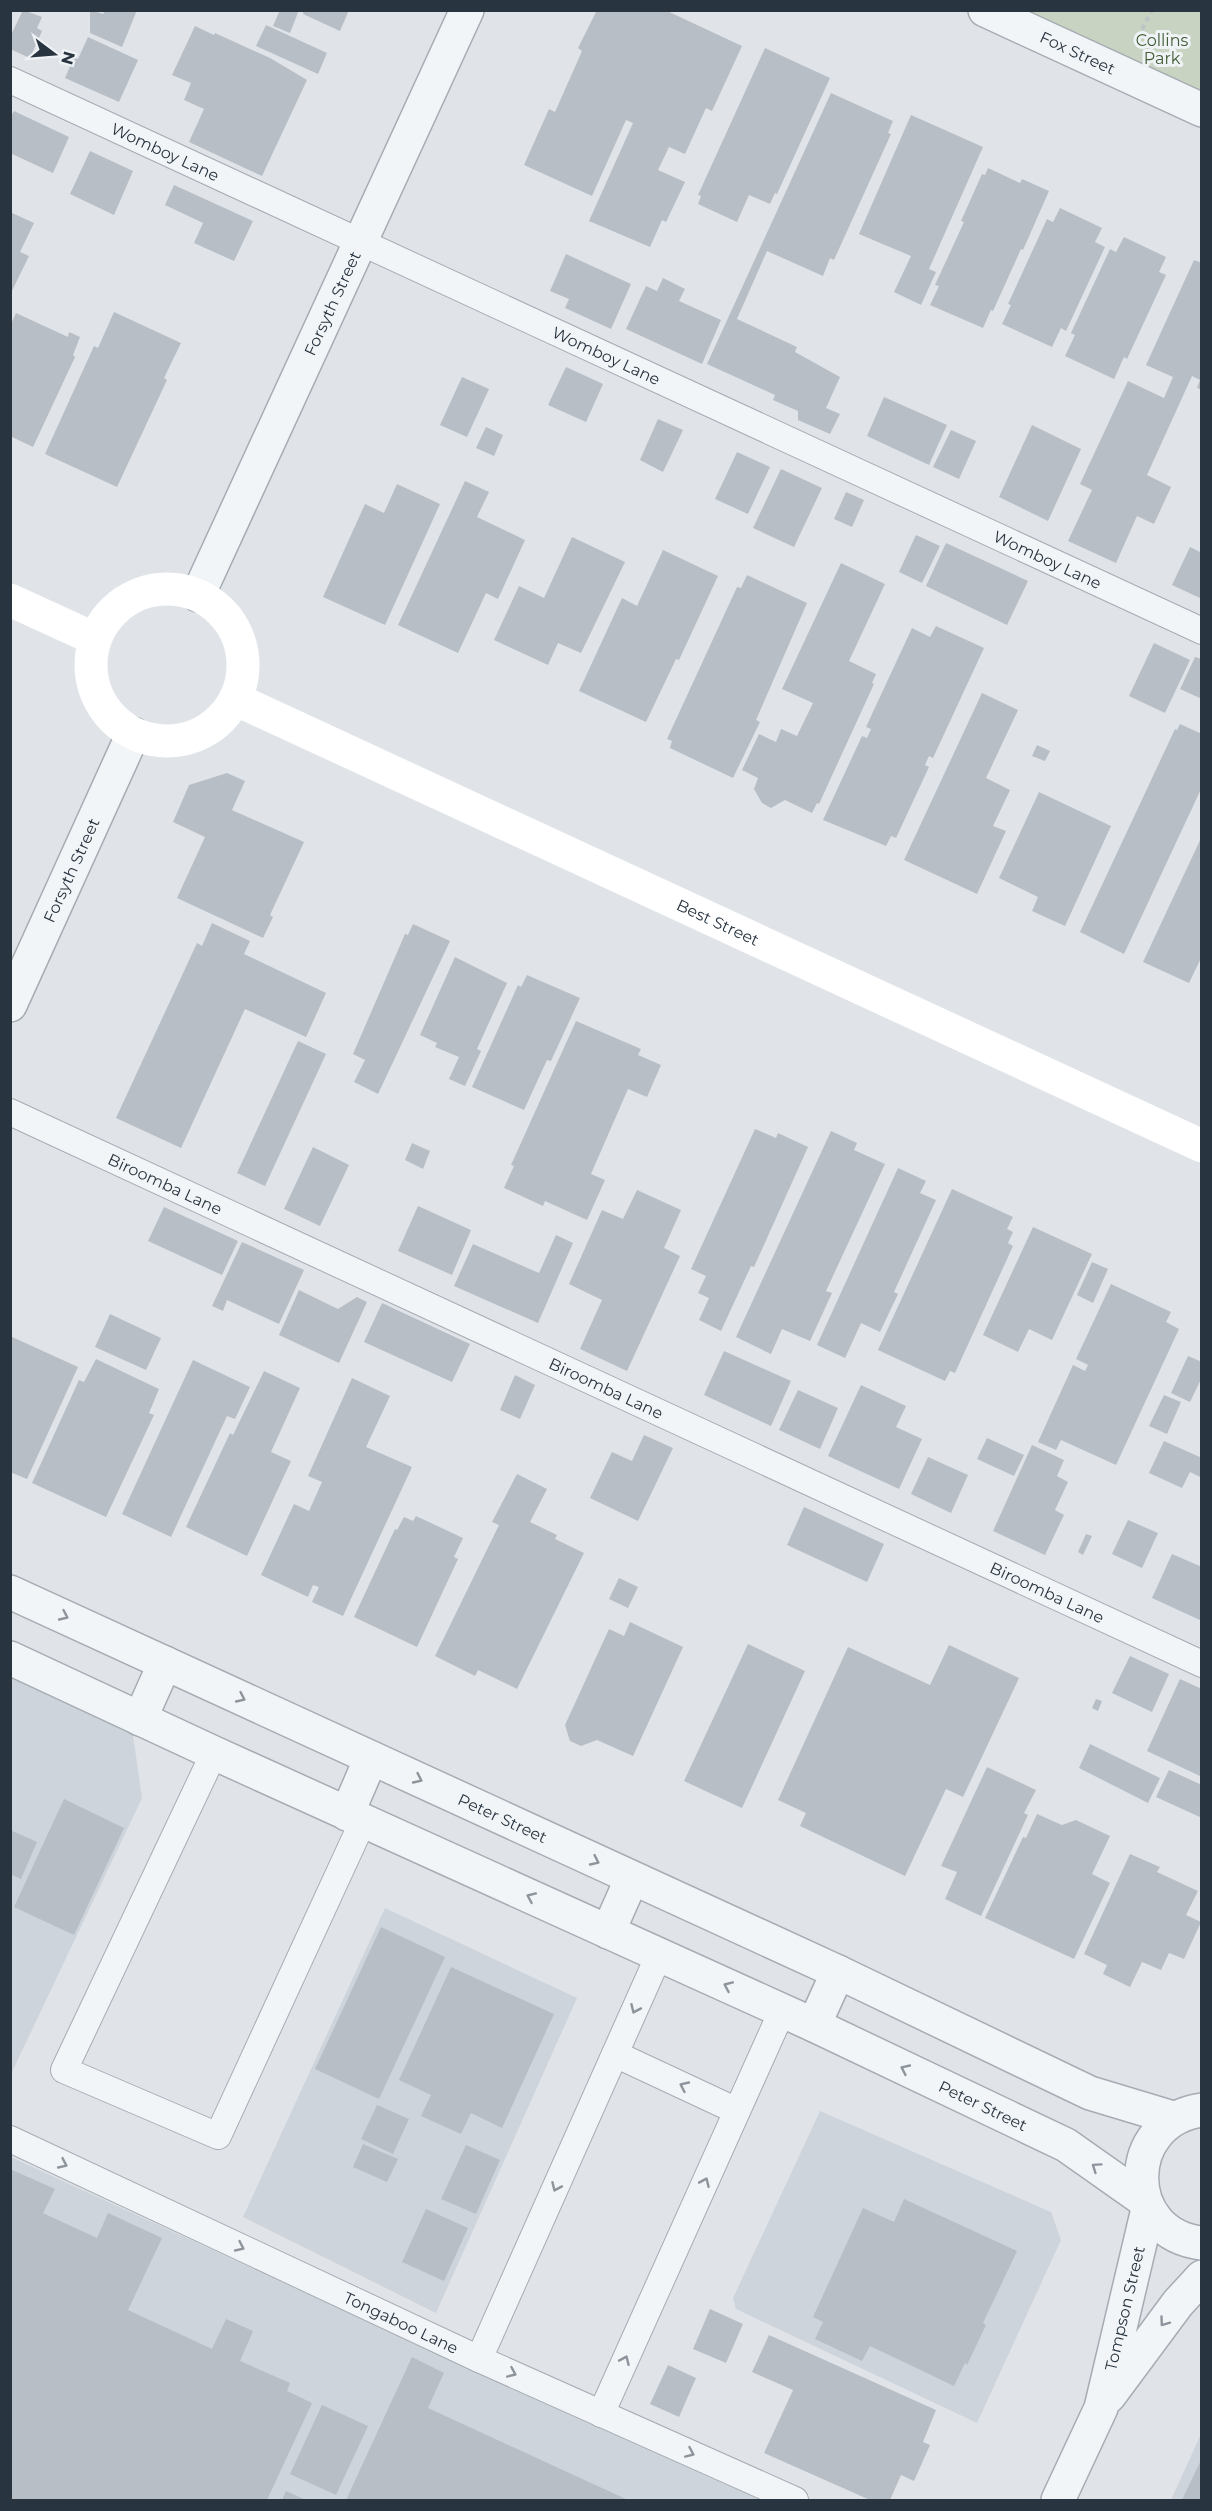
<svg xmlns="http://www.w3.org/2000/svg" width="1212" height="2511" viewBox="0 0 1212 2511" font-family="Montserrat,sans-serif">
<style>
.built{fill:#ced4db}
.green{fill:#c8d3c1}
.building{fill:#b7bec5}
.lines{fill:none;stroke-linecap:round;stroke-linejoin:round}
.lane-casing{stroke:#a5acb3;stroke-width:28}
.street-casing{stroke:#a5acb3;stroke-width:36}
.path{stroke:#bdc3c7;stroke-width:4;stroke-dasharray:4.5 4.5;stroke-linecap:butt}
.lane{stroke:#f2f5f7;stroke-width:26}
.street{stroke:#f2f5f7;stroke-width:33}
.secondary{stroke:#fff;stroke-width:33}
.oneway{stroke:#8d949c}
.labels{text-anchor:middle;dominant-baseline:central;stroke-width:6;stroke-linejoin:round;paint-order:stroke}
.park-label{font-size:16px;fill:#425c36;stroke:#eff3f6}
.street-label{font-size:16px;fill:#283440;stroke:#eff3f6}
</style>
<rect width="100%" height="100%" fill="#e0e4e9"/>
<g class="built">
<path d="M11,1671L133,1735L142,1798L11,2074Z"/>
<path d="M385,1908L577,1998L436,2313L243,2217Z"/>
<path d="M820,2111L1051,2212L1061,2240L977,2423L736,2309L733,2298Z"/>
<path d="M11,2157L468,2368L605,2425L761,2500H11Z"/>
<path d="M1201,2434V2500H1171Z"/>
</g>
<path class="green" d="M985,11H1201V110Z"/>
<g class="building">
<path d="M23,10L42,17L37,28L42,31L30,58L10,49V37Z"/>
<path d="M90,10L103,14L105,10H137L122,47L90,33Z"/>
<path d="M280,10H299L290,33L273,26Z"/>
<path d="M304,10H349L340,31L303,14Z"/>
<path d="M597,10H665L742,46L712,111L706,108L685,154L669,147L658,170L685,182L666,222L662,220L650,247L589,221L633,123L626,120L592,196L524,165L549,109L555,112L582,51L578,48Z"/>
<path d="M266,25L327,53L318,74L256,46Z"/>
<path d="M195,26L214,35L215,33L270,58L307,80L262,176L189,142L204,109L184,100L191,83L172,75Z"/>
<path d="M88,37L138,60L119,102L65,78L74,57L78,59Z"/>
<path d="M765,48L830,78L777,194L775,193L770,204L749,195L737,222L698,204L701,196L698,195Z"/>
<path d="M831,93L893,121L888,133L891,134L834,260L830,258L823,276L767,251L737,319L797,347L795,352L840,377L826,408L840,414L830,434L798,420V411L773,400L775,395L707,364Z"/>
<path d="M14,111L69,137L53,173L10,153V118Z"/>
<path d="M911,115L983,147L929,269L936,272L921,305L894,292L911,256L859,234Z"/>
<path d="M90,151L133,171L114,215L70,194Z"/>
<path d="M988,168L1020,183L1022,179L1049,191L1023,250L1021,249L993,311L991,310L983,328L930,305L939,286L935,285L964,222L961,221L982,174L985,175Z"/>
<path d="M174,185L253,221L234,261L194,243L203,223L165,205Z"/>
<path d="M1060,208L1102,228L1095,242L1105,247L1066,331L1061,328L1052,347L1002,324L1011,305L1008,304L1047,219L1053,222Z"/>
<path d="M10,212L34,223L20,252L29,256L10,295Z"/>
<path d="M1124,237L1166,257L1159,272L1166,275L1127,359L1124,357L1114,379L1065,356L1075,335L1071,333L1110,249L1116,252Z"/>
<path d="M566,254L631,284L611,329L565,308L569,299L550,291Z"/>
<path d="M1194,260L1202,263V390L1197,388L1200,380L1192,376L1147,475L1171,487L1154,524L1137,516L1116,563L1068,541L1092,490L1080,484L1128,381L1164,398L1173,377L1146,365Z"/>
<path d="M663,278L685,289L679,301L721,320L702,364L626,329L646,286L657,291Z"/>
<path d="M114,312L181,343L164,378L167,380L117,487L45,454L94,346L98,348Z"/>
<path d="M16,313L68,337L69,332L80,337L73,355L75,357L33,447L10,436V326Z"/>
<path d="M566,367L603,384L586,422L548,405Z"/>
<path d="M462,377L489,389L467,437L440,425Z"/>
<path d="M884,397L947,425L929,465L867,436Z"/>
<path d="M658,419L683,430L663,472L640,460Z"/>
<path d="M1032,425L1081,449L1048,521L999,497Z"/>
<path d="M486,427L503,435L494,456L476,448Z"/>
<path d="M951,430L976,441L959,479L933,467Z"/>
<path d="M737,452L770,467L748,514L715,499Z"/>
<path d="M781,469L822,488L794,547L753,528Z"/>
<path d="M465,481L489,492L477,517L525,540L498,599L486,593L458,653L398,625Z"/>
<path d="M397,484L440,504L385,625L323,597L365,504L384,513Z"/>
<path d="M846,492L864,500L852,527L834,519Z"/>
<path d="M916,535L940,546L922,583L899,572Z"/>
<path d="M572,537L625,562L581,653L558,643L548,665L494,640L519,586L544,598Z"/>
<path d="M946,543L1028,581L1007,625L926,586Z"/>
<path d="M1190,547L1202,553V599L1172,585Z"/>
<path d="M663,550L718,576L679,660L676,659L646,722L579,691L622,598L637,606Z"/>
<path d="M841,563L885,584L849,661L876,674L872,683L874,684L819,804L817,803L812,813L785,800L771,808L762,803L754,789L758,778L742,770L759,734L776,742L781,729L797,736L813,703L782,689Z"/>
<path d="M747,575L807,603L756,720L760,722L733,778L670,748L672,741L667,739L737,587L741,588Z"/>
<path d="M936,626L984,648L933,758L929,756L925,765L929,767L896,838L891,836L886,846L823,820L862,736L867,738L871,729L866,727L912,628L930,637Z"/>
<path d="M1154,643L1190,660L1165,713L1129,696Z"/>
<path d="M1195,657L1202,659V699L1180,689Z"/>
<path d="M982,693L1018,710L986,778L1010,790L993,826L1006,831L977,894L904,860Z"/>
<path d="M1180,724L1202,734V787L1124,954L1080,932L1175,729L1177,730Z"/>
<path d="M1037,745L1050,751L1045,761L1032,756Z"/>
<path d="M227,773L245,781L232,810L304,842L270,915L273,917L263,938L177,898L205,837L173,822L189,785Z"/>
<path d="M1039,792L1111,826L1065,926L1032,911L1038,897L999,878Z"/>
<path d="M1202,836V956L1189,983L1143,962Z"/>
<path d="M212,923L250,941L244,954L326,993L306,1037L245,1009L181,1148L116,1118L197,943L202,946Z"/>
<path d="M413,924L450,941L378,1094L354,1082L365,1060L353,1054L405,934L408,935Z"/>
<path d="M455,957L507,983L477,1049L481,1051L465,1086L449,1079L459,1057L435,1047L437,1043L420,1035Z"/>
<path d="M527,975L580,998L551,1061L547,1060L524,1110L472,1087L518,985L521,987Z"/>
<path d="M576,1021L641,1049L638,1055L661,1065L647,1097L628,1089L591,1174L605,1180L587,1220L545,1201L543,1206L504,1188L514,1166L511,1165Z"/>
<path d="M298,1041L326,1054L265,1186L237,1173Z"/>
<path d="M755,1129L776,1138L778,1133L808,1147L754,1267L751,1266L721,1331L699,1320L709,1298L698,1293L706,1276L691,1269Z"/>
<path d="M831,1131L857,1143L854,1150L885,1164L826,1291L832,1293L810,1341L782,1329L771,1354L736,1337Z"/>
<path d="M412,1143L430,1151L423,1169L405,1160Z"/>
<path d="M313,1147L349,1165L320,1226L284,1209Z"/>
<path d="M898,1168L926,1181L920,1193L936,1200L894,1292L898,1294L880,1332L861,1323L845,1358L817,1345Z"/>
<path d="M952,1189L1013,1217L1007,1229L1013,1232L1008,1243L1013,1246L955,1373L950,1371L945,1381L878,1350Z"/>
<path d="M637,1190L681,1210L664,1248L680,1256L627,1371L580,1349L602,1300L569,1284L602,1210L623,1219Z"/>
<path d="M418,1206L471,1230L452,1275L398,1251Z"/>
<path d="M164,1207L238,1241L222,1275L148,1241Z"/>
<path d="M1033,1227L1092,1254L1052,1340L1029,1329L1018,1352L983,1335Z"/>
<path d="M556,1235L573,1243L538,1323L454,1286L473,1244L539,1273Z"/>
<path d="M242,1242L304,1270L279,1324L227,1300L223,1311L212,1306Z"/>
<path d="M1092,1262L1108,1269L1093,1303L1077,1295Z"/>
<path d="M1111,1284L1171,1312L1166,1322L1179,1329L1116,1465L1061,1440L1056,1450L1038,1442L1073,1365L1085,1371L1088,1365L1076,1359Z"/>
<path d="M299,1290L338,1309L357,1297L367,1302L339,1363L279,1335Z"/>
<path d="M382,1303L470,1344L452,1382L364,1342Z"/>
<path d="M110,1314L161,1338L146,1370L95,1347Z"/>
<path d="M10,1336L78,1367L27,1479L10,1472Z"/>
<path d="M724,1351L791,1381L771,1426L704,1395Z"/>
<path d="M1188,1356L1202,1362V1377L1190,1402L1171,1393Z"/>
<path d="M96,1359L159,1389L149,1413L154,1415L106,1517L32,1483L79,1380L84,1382Z"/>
<path d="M193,1360L250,1387L235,1419L227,1416L171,1537L122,1514Z"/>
<path d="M264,1371L300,1388L271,1452L291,1461L247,1556L186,1527L230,1433L233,1435Z"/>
<path d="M515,1375L535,1385L520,1419L500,1410Z"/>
<path d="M352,1378L390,1396L366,1447L412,1467L343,1616L312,1602L319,1587L313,1585L308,1597L261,1575L294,1504L309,1511L322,1482L308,1476Z"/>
<path d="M861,1385L906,1406L896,1427L922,1439L899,1489L828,1456Z"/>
<path d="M798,1390L838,1408L820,1449L779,1430Z"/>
<path d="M1164,1395L1181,1402L1167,1434L1149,1426Z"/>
<path d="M644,1435L673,1448L638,1521L590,1498L612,1452L632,1461Z"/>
<path d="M987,1438L1024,1455L1014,1476L977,1459Z"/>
<path d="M1164,1441L1202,1458V1478L1190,1472L1182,1488L1149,1473Z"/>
<path d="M1032,1445L1064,1460L1057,1476L1068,1482L1055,1510L1064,1515L1045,1555L993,1531Z"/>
<path d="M928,1457L968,1475L951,1513L911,1494Z"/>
<path d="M517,1474L547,1489L530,1522L557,1535L555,1539L584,1553L517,1689L478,1670L475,1676L435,1656L499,1525L492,1522Z"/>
<path d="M804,1507L884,1544L867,1582L787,1545Z"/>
<path d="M416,1516L463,1538L454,1557L458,1559L417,1647L354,1617L395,1529L397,1530L404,1517L413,1521Z"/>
<path d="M1128,1520L1158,1533L1142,1568L1112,1554Z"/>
<path d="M1086,1534L1092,1536L1083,1555L1078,1552Z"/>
<path d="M1172,1554L1202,1567V1621L1152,1598Z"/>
<path d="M619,1578L638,1587L628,1608L609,1599Z"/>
<path d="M630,1622L683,1647L633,1756L597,1740L581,1746L570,1741L565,1725L609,1629L624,1636Z"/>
<path d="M748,1644L805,1671L742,1808L684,1781Z"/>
<path d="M949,1645L1019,1678L963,1797L946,1789L905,1876L800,1826L806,1813L778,1800L848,1647L930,1685Z"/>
<path d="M1130,1656L1169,1674L1152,1712L1112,1693Z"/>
<path d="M1180,1679L1202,1689V1777L1147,1751Z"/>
<path d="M1096,1699L1102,1701L1098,1711L1092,1708Z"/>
<path d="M1090,1744L1160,1778L1148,1803L1079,1768Z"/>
<path d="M987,1767L1036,1790L1024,1813L1028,1815L981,1916L945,1899L957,1872L941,1866Z"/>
<path d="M1169,1770L1202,1785V1818L1156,1797Z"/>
<path d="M64,1799L124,1828L74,1935L14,1907Z"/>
<path d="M1037,1814L1062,1825L1076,1820L1110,1836L1092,1874L1110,1883L1074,1959L985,1918L1023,1837L1026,1838Z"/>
<path d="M10,1830L37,1842L21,1879L10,1874Z"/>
<path d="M1130,1854L1160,1867L1157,1872L1198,1891L1186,1915L1201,1922L1184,1959L1169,1953L1161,1970L1142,1962L1130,1987L1103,1974L1107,1965L1084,1954Z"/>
<path d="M381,1927L445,1957L379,2099L315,2069Z"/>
<path d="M451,1967L554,2014L502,2128L471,2113L461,2134L421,2116L431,2095L399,2080Z"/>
<path d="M377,2105L409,2119L393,2154L361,2139Z"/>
<path d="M363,2144L398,2159L387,2182L353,2167Z"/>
<path d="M466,2145L500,2160L476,2214L441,2199Z"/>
<path d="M10,2169L55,2189L43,2213L97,2238L108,2213L162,2238L128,2310L212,2349L226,2319L253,2331L240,2361L290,2383L287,2391L312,2403L267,2500H10Z"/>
<path d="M904,2199L1017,2251L983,2323L986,2325L967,2365L965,2363L954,2386L870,2346L862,2361L815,2339L823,2322L813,2317L863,2208L894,2222Z"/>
<path d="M426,2209L468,2228L444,2281L402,2262Z"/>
<path d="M710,2309L743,2324L726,2363L693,2349Z"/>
<path d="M769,2335L936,2410L923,2442L930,2445L914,2481L901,2475L890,2500H870L764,2453L793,2390L752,2372Z"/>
<path d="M412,2357L444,2373L428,2408L628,2500H346Z"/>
<path d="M668,2365L696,2378L679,2417L650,2404Z"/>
<path d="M322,2405L368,2426L336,2495L290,2474Z"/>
<path d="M1202,2458V2500H1182Z"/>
<path d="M286,2491L306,2500H282Z"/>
</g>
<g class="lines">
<defs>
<g id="lane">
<path id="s1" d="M10,80L1202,631"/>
<path id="s2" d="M10,1112L1202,1664"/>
<path d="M214,1753L64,2070L218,2136L363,1821"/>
<path d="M615,2054L737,2111"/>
<path id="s3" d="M10,2139L479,2359L795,2500"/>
<path d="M479,2359L659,1955"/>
<path d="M601,2414L782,2011"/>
</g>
<g id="street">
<path id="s4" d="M985,10L1202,110"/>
<path id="s5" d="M198,595L467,10"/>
<path id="s6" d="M10,1005L133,734"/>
<path id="s7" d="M10,1592L838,1972L1090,2093L1173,2118"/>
<path id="s8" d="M10,1658L214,1753L814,2025L1066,2145L1144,2200"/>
<path d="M140,1719L165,1663"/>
<path d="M347,1814L371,1758"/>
<path d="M608,1932L632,1878"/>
<path d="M814,2025L838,1972"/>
<path d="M1202,2110C1122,2121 1121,2234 1202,2243"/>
<path d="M1109,2396L1178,2303L1202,2277"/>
<path id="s9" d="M1058,2500L1101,2408L1148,2209"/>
</g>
</defs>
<use href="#lane" class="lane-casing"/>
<use href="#street" class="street-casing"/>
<path class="path" d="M1138,37L1152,10"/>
<use href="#lane" class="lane"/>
<use href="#street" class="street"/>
<g class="secondary">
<circle cx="167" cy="665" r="76"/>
<path d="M10,600L95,639"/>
<path id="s10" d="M235,699L1202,1146"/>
</g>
</g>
<defs><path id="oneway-chevron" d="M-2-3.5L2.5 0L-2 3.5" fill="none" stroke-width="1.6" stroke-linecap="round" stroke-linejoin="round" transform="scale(1.5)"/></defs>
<g class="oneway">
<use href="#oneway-chevron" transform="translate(64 1616) rotate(25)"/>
<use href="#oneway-chevron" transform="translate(241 1698) rotate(25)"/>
<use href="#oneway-chevron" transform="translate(418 1779) rotate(25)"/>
<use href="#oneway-chevron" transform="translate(595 1861) rotate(25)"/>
<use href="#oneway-chevron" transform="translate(531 1897) rotate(-156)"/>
<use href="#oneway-chevron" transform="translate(728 1986) rotate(-156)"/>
<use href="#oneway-chevron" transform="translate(635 2009) rotate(114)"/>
<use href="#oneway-chevron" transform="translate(905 2069) rotate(-155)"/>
<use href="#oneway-chevron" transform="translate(684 2086) rotate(-155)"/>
<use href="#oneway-chevron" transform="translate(63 2164) rotate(25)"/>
<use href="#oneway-chevron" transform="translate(1096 2167) rotate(-145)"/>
<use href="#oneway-chevron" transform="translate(705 2182) rotate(-66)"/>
<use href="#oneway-chevron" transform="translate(556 2187) rotate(114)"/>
<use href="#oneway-chevron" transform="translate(240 2247) rotate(25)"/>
<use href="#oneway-chevron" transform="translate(1164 2322) rotate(126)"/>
<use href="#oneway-chevron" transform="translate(625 2360) rotate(-66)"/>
<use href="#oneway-chevron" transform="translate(512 2373) rotate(24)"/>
<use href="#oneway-chevron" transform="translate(690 2453) rotate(24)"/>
</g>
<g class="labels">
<g class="park-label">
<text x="1162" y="40">Collins<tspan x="1162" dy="18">Park</tspan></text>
</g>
<g class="street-label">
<text stroke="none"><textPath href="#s4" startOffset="102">Fox Street</textPath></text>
<text stroke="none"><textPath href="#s1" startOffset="171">Womboy Lane</textPath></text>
<text stroke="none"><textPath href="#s5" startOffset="321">Forsyth Street</textPath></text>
<text stroke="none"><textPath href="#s1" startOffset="657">Womboy Lane</textPath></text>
<text stroke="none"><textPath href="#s1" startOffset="1143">Womboy Lane</textPath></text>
<text stroke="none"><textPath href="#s6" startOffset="148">Forsyth Street</textPath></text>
<text stroke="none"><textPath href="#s10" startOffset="532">Best Street</textPath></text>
<text stroke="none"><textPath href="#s2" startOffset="171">Biroomba Lane</textPath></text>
<text stroke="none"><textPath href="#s2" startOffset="657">Biroomba Lane</textPath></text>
<text stroke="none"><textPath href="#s2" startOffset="1143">Biroomba Lane</textPath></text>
<text stroke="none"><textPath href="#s7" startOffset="542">Peter Street</textPath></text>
<text stroke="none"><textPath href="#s8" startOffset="1071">Peter Street</textPath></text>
<text stroke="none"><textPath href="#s9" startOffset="204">Tompson Street</textPath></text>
<text stroke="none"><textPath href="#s3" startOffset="432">Tongaboo Lane</textPath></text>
</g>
</g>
<rect width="1212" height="2511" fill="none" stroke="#283440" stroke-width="24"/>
<g transform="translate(54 54) rotate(106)" stroke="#eff3f6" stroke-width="4.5" paint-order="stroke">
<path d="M0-4.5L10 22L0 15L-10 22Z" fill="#283440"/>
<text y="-9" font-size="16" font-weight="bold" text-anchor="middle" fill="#283440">N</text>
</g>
</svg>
